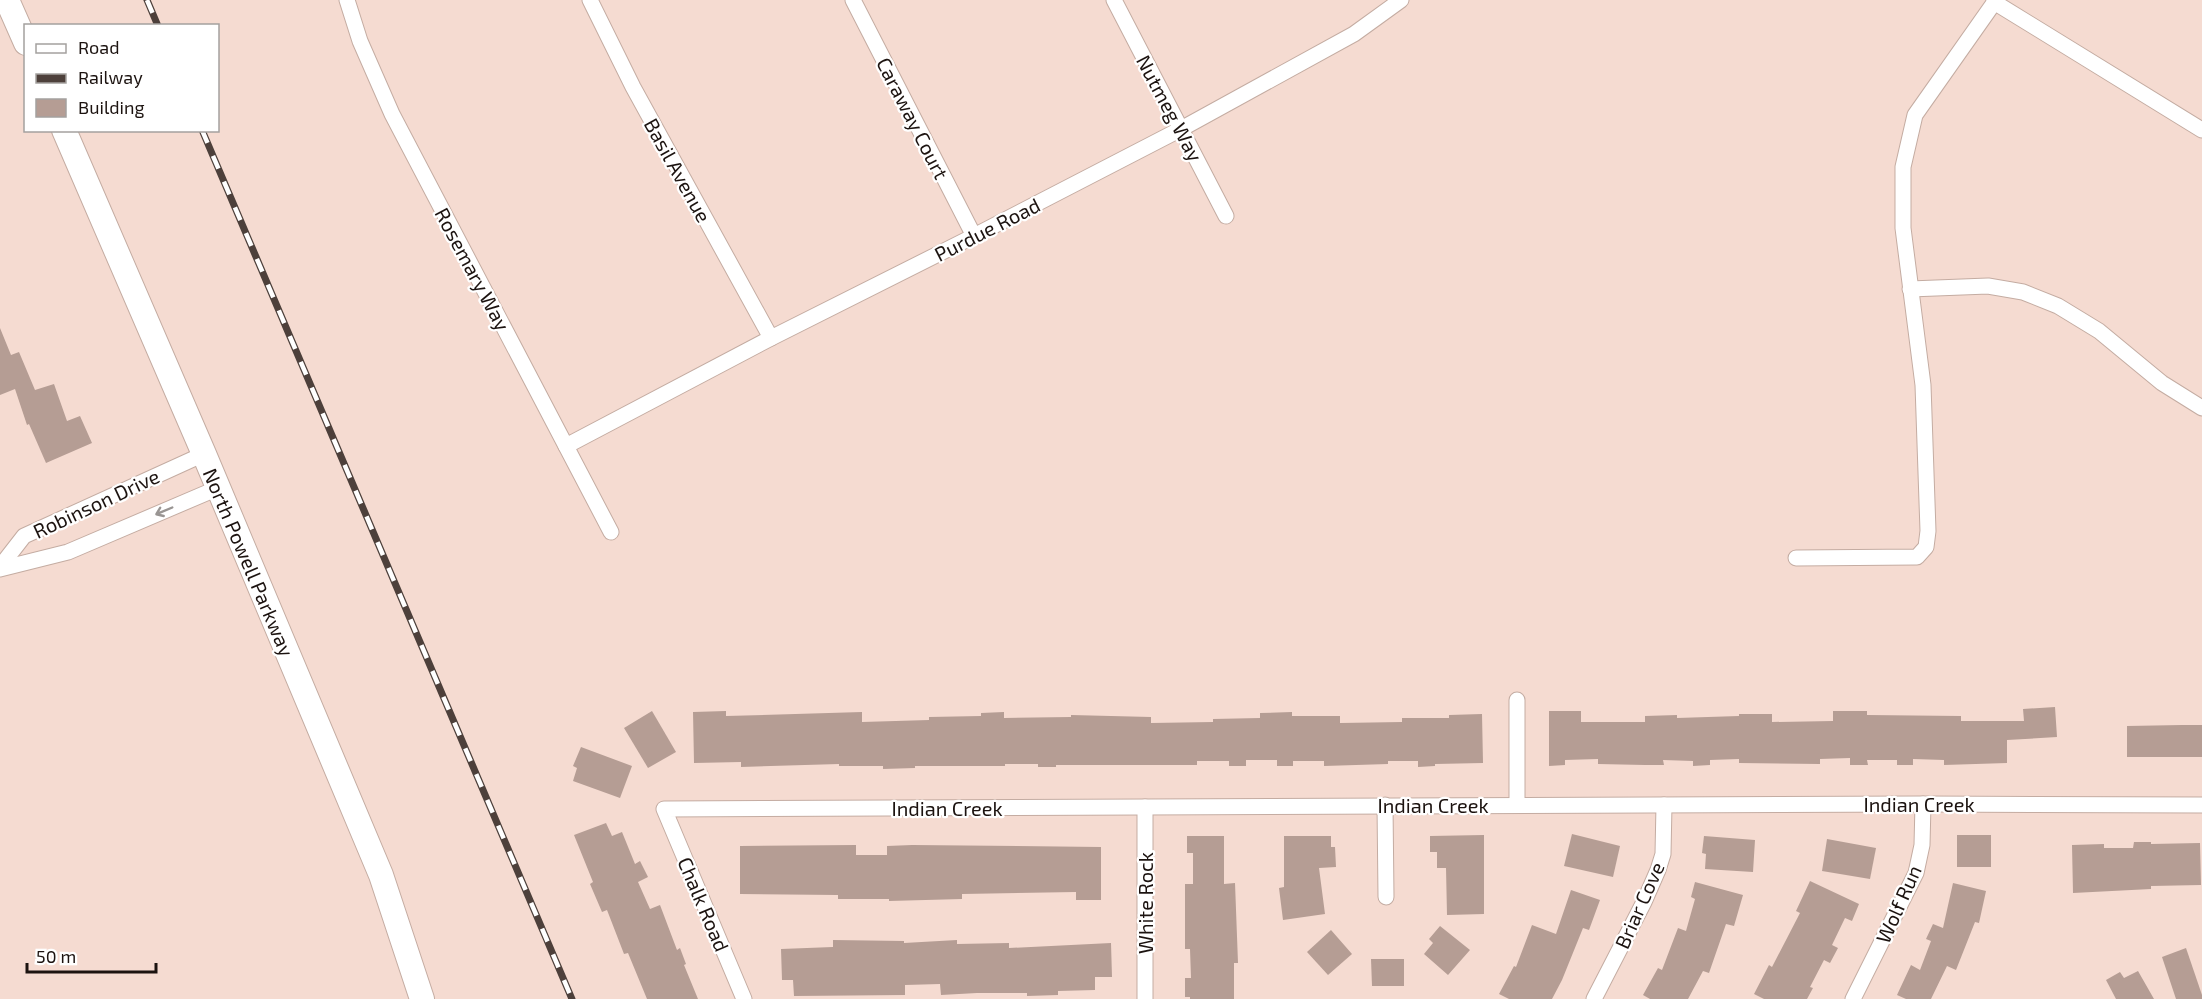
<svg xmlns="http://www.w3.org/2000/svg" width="2202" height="999" viewBox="0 0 2202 999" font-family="'Exo 2',sans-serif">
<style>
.building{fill:#b59d94}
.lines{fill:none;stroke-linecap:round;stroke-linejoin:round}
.street-casing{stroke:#c4aca2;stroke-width:17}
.primary-casing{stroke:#c4aca2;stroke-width:26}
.street{stroke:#fff;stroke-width:15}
.primary{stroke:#fff;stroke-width:24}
.rail-casing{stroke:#4d403b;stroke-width:7}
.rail{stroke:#fff;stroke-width:4.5;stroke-dasharray:14;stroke-linecap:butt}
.oneway{stroke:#999593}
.labels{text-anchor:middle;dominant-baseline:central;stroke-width:4.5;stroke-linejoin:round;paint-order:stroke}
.street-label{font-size:20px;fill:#1c1310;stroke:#fff}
</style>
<rect width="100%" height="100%" fill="#f5dbd1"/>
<g class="building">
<path d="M0,328L11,355L19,352L35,390L54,384L67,421L80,416L92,443L46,463L29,424L27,425L15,389L0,395Z"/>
<path d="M2055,707L2057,737L2007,740V763L1944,765V760L1913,759V765H1897V760H1867L1868,765H1850V758L1820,759V764L1739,763V759L1710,760V765L1693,766V761L1663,760L1664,765H1645L1598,764V759L1565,760V765L1549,766V711H1581V722H1645V716L1677,715V718L1739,716V714H1772V722L1833,721V711H1867V715L1961,716V721H2024L2023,709Z"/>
<path d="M652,711L676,752L648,768L624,728Z"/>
<path d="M726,711V716L862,712V722L929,720V717L981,716V713L1004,712V718L1071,717V715L1151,717V723L1213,722V719L1260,718V713L1292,712V716H1340V723L1402,722V718H1449V715L1482,714L1483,763L1435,764V766L1418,767V761H1388V764L1324,766V761H1293V766H1277V760H1246V766H1229V761H1197V765H1056V767H1038V764H1005V766H915V768L883,769V766H839V764L741,767V762L694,763L693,712Z"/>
<path d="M2182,725H2202V757H2127V726Z"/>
<path d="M581,747L632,766L620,798L573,781L577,768L573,766Z"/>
<path d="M606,823L612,836L622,832L635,864L640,861L648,877L638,882L650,909L660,905L677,950L680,948L686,964L684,965L698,999H647L628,953L624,954L607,910L602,912L590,884L593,882L574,835Z"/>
<path d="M1572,834L1620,846L1613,877L1564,866Z"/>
<path d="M1484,835V914L1447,915L1446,868H1437V852H1430V836Z"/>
<rect x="1957" y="835" width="34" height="32"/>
<path d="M1187,836H1224V884L1235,883L1238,963H1234V999H1190V997H1185V978H1191L1190,949H1185V884H1193V853H1187Z"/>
<path d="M1284,836H1331V847H1335L1336,867L1319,868L1325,914L1283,920L1279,888L1284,887Z"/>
<path d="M1704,836L1755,840L1753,872L1705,869L1706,854L1702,853Z"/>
<path d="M1827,839L1876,848L1870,879L1822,871Z"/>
<path d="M2134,842H2151V844L2200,843L2201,885L2151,886V889L2073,893L2072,845L2104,844V848H2133Z"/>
<path d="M856,845V855H887V846L912,845L1101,847V900H1076V892L962,894V899L889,901V899H838V895L740,894V846Z"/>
<path d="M1810,881L1859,904L1852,921L1845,918L1832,945L1838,948L1830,963L1824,960L1810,987L1813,988L1807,999H1764L1754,994L1769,965L1772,967L1800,913L1796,911Z"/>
<path d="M1695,882L1743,895L1734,926L1726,924L1709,973L1703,971L1688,999H1650L1643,995L1658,968L1662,970L1678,928L1686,931L1695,899L1691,897Z"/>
<path d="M1953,883L1986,891L1979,923L1975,922L1956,970L1947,966L1931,999H1906L1897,995L1911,965L1920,970L1931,941L1926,939L1933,924L1943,928Z"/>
<path d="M1571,890L1600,900L1589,930L1583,928L1562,980L1552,999H1509L1499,994L1514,966L1516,967L1532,925L1556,934Z"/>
<path d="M1440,926L1470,950L1448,975L1424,954L1433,943L1429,939Z"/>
<path d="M1331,930L1352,954L1328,975L1307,952Z"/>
<path d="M833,940L904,941V943L957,940V944L1009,943V948L1111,943L1112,977H1095V990L1058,991V995L1027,996V993H977L941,995L940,984L905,985V995L794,996L793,980H782L781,949L833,947Z"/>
<path d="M2186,948L2202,995V999H2176L2162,957Z"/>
<path d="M1371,959H1404V986H1372Z"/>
<path d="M2138,971L2154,999H2116L2106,980L2120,972L2124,978Z"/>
</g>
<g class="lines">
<defs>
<g id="street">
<path d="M347,0L360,41L392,114L611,532"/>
<path d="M590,0L633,87L771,338"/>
<path d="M853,0L974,236"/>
<path d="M1114,0L1226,216"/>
<path d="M1994,2L2202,130"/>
<path d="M1910,289L1988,286L2023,292L2058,306L2099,331L2162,383L2202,408"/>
<path d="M566,446L771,338L974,236L1181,129L1354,34L1401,0"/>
<path d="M1796,558L1917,557L1926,547L1928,531L1923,385L1903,228V167L1915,115L1996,0"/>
<path d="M0,567L24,536L204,454"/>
<path d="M0,569L68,552L218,488"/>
<path d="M1385,805L1386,897"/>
<path d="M1517,805V700"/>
<path d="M1145,807V999"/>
<path d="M744,999L664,809L1923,804L2202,805"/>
<path d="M1594,999L1644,902L1658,870L1663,854L1664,805"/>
<path d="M1853,999L1916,873L1922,845L1923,804"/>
</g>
<g id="primary">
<path d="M7,0L26,43"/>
<path d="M64,130L204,454L381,875L422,999"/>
</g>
</defs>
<use href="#street" class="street-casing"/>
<use href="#primary" class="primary-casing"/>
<use href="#street" class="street"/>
<use href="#primary" class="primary"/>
<defs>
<g id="rail">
<path d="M147,0L158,26"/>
<path d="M202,130L572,999"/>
</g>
</defs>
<use href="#rail" class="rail-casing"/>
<use href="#rail" class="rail"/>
</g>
<defs><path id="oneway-shaft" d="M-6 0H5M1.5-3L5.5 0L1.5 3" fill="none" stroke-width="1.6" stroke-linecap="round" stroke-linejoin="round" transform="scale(1.5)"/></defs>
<use class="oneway" href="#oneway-shaft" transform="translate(164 511) rotate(157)"/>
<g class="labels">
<g class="street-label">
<text transform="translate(1170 108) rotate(62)">Nutmeg Way</text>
<text transform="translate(913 118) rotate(63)">Caraway Court</text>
<text transform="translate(678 170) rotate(61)">Basil Avenue</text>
<text transform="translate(987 229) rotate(-27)">Purdue Road</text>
<text transform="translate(473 269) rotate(62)">Rosemary Way</text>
<text transform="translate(96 503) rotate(-25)">Robinson Drive</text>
<text transform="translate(249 562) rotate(67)">North Powell Parkway</text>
<text x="1919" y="804">Indian Creek</text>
<text x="1433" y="805">Indian Creek</text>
<text x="947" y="808">Indian Creek</text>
<text transform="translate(1145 903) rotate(-90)">White Rock</text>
<text transform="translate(704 904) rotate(67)">Chalk Road</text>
<text transform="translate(1898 904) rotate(-66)">Wolf Run</text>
<text transform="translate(1639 905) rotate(-66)">Briar Cove</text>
</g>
</g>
<rect x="24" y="24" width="195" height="108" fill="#ffffff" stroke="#a4a19f" stroke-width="1.5"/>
<rect x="36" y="44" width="30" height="9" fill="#ffffff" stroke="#a4a19f" stroke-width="1.5"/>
<text x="78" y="54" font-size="18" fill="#1c1310">Road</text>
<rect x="36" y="74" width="30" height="9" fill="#4d403b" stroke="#a4a19f" stroke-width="1.5"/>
<text x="78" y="84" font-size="18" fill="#1c1310">Railway</text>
<rect x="36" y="99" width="30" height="18" fill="#b59d94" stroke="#a4a19f" stroke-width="1.5"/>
<text x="78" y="114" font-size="18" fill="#1c1310">Building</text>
<path d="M27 963v9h129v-9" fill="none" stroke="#1c1310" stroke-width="3"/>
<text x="36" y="963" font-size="18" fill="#1c1310" stroke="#ffffff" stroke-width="4.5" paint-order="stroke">50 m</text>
</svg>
